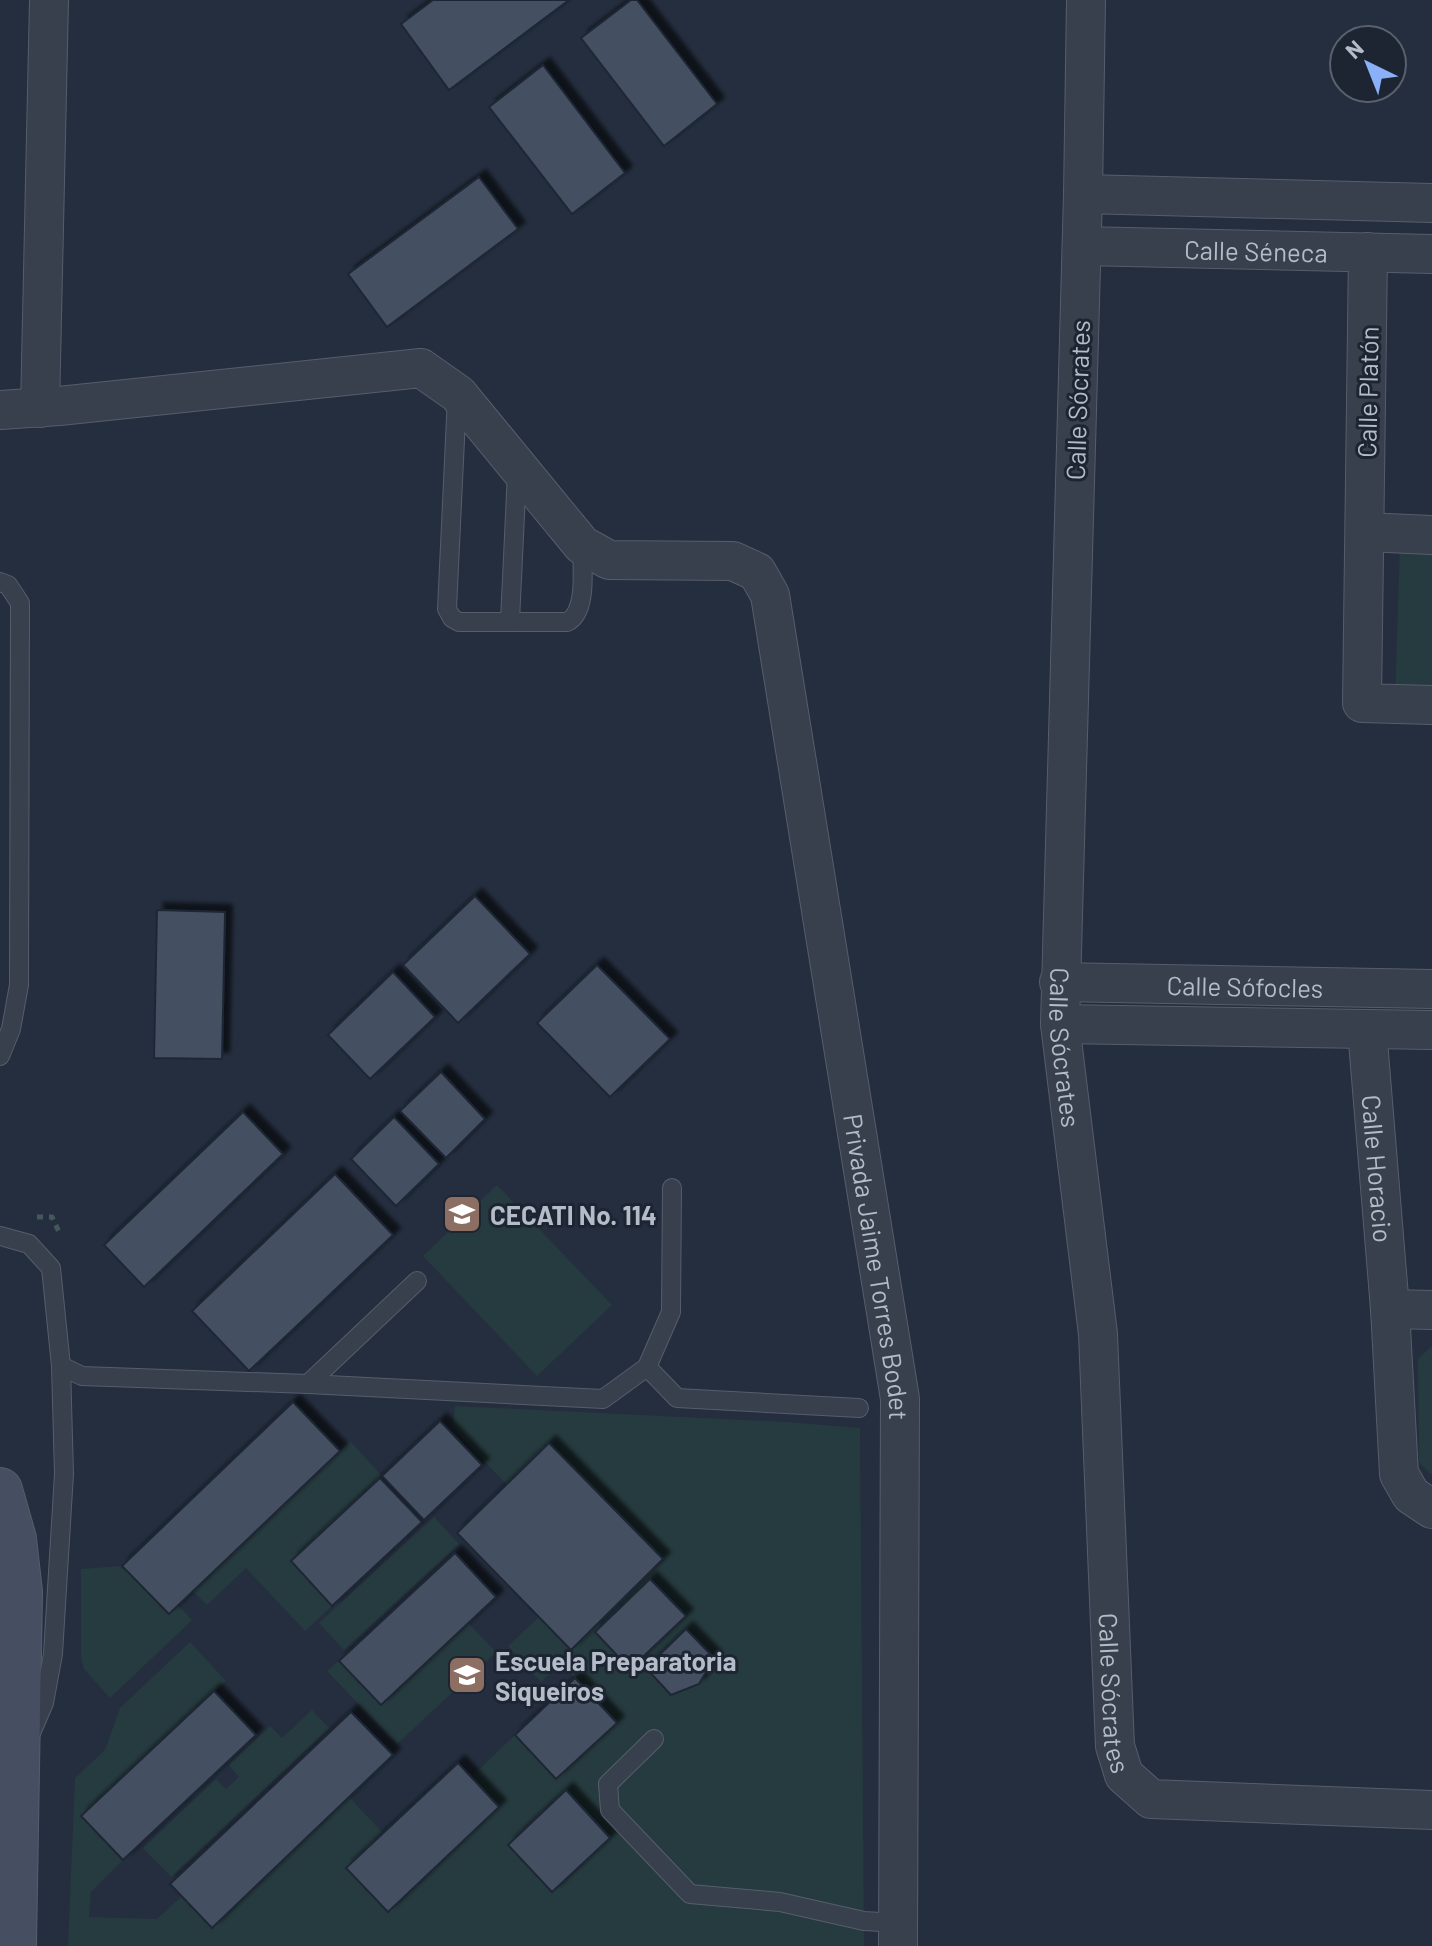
<svg xmlns="http://www.w3.org/2000/svg" width="1432" height="1946" viewBox="0 0 1432 1946" font-family="Barlow,sans-serif">
<style>
.green{fill:#263b3f;fill-rule:evenodd}
.building{fill:#455062;stroke:#1f2735;stroke-width:2;filter:url(#shadow)}
.lines{fill:none;stroke-linecap:round;stroke-linejoin:round}
.lane-casing{stroke:#565e6c;stroke-width:20}
.street-casing{stroke:#565e6c;stroke-width:40}
.secondary-casing{stroke:#565e6c;stroke-width:46}
.path{stroke:#44585c;stroke-width:5;stroke-dasharray:6 6;stroke-linecap:butt}
.lane{stroke:#38404e;stroke-width:18}
.street{stroke:#38404e;stroke-width:38}
.secondary{stroke:#464f61;stroke-width:44}
.labels{text-anchor:middle;dominant-baseline:central;stroke-width:6;stroke-linejoin:round;paint-order:stroke}
.street-label{font-size:26px;fill:#b4bbc9;stroke:#1d2533}
.poi-label{font-size:26px;font-weight:bold;fill:#b4bbc9;stroke:#1d2533;text-anchor:start}
</style>
<defs>
<filter id="shadow"><feDropShadow dx="7" dy="-7" stdDeviation="2" flood-color="#0009"/></filter>
</defs>
<rect width="100%" height="100%" fill="#242e3e"/>
<g class="green">
<path d="M1400,544L1432,547V696L1395,699Z"/>
<path d="M497,1185L612,1305L537,1376L423,1256Z"/>
<path d="M1432,1346V1475L1419,1462L1418,1359Z"/>
<path d="M455,1406L786,1422L860,1428L864,1946H68L75,1778L105,1750L120,1708L190,1642L226,1681L81,1816L123,1860L91,1892L89,1917L157,1919L182,1896L212,1928L349,1797L383,1833L346,1868L388,1912L499,1808L471,1777L515,1735L557,1778L616,1722L561,1663L541,1682L508,1646L539,1617L571,1649L663,1559L550,1443L507,1485L453,1428ZM650,1579L685,1616L630,1669L595,1632ZM687,1629L713,1658L699,1684L672,1695L646,1667ZM566,1790L610,1838L552,1892L508,1844Z"/>
<path d="M350,1441L382,1476L291,1561L332,1606L305,1631L246,1568L207,1605L193,1591Z"/>
<path d="M434,1517L459,1544L344,1650L319,1623Z"/>
<path d="M122,1566L168,1614L178,1605L192,1620L110,1698L84,1669L81,1657V1569Z"/>
<path d="M468,1623L496,1652L397,1744L327,1671L339,1661L381,1705Z"/>
<path d="M312,1710L329,1728L171,1877L143,1848L216,1779L226,1789L239,1777L229,1765L270,1726L282,1738Z"/>
</g>
<g class="building">
<path d="M433,0H569L449,90L401,24Z"/>
<path d="M631,0H637L717,104L664,146L581,38Z"/>
<path d="M543,65L625,173L572,214L489,107Z"/>
<path d="M479,177L518,229L387,327L348,274Z"/>
<path d="M475,896L530,954L458,1023L403,965Z"/>
<path d="M157,910L225,912L222,1059L154,1058Z"/>
<path d="M597,965L670,1039L610,1097L537,1023Z"/>
<path d="M393,972L435,1017L370,1079L328,1035Z"/>
<path d="M441,1072L485,1119L446,1158L400,1111Z"/>
<path d="M243,1112L283,1154L144,1287L104,1245Z"/>
<path d="M394,1117L439,1164L396,1206L351,1159Z"/>
<path d="M335,1174L393,1235L249,1371L192,1311Z"/>
<path d="M293,1402L340,1451L169,1614L122,1566Z"/>
<path d="M440,1421L482,1465L424,1520L382,1476Z"/>
<path d="M549,1443L663,1559L571,1650L457,1533Z"/>
<path d="M380,1478L422,1522L332,1606L291,1561Z"/>
<path d="M455,1553L496,1597L381,1705L339,1661Z"/>
<path d="M650,1579L686,1616L630,1669L595,1632Z"/>
<path d="M686,1629L714,1658L699,1684L671,1695L646,1668Z"/>
<path d="M575,1678L617,1723L556,1779L515,1735Z"/>
<path d="M214,1691L256,1735L123,1860L81,1816Z"/>
<path d="M351,1712L393,1755L212,1928L170,1884Z"/>
<path d="M458,1763L499,1807L388,1912L346,1868Z"/>
<path d="M566,1790L610,1838L552,1892L508,1845Z"/>
</g>
<g class="lines">
<defs>
<g id="lane">
<path d="M457,397L447,609L452,618L459,622H567C588,612 582,567 582,545"/>
<path d="M0,582L8,585L20,603L19,985L11,1029L0,1056"/>
<path d="M510,621L517,472"/>
<path d="M0,1236L29,1244L51,1268L61,1366L64,1474L53,1654L44,1703L31,1733"/>
<path d="M61,1366L82,1376L308,1384L417,1281"/>
<path d="M647,1367L677,1398L859,1408"/>
<path d="M308,1384L603,1399L647,1367L671,1312L672,1188"/>
<path d="M654,1739L608,1784L610,1810L690,1894L780,1902L864,1921L898,1923"/>
</g>
<g id="street">
<path id="s1" d="M1086,0L1083,194L1060,1024L1098,1334L1115,1746L1124,1775L1151,1799L1432,1810"/>
<path d="M1083,194L1432,203"/>
<path id="s2" d="M1082,246L1432,254"/>
<path d="M1368,252L1362,703L1432,705"/>
<path d="M40,408L49,0"/>
<path id="s3" d="M0,410L59,406L421,368L458,394L582,545L609,560L733,561L757,572L770,595L900,1399L898,1946"/>
<path d="M1365,532L1432,535"/>
<path id="s4" d="M1059,982L1432,989"/>
<path d="M1060,1024L1432,1030"/>
<path id="s5" d="M1367,1029L1390,1309L1399,1474L1411,1495L1432,1509"/>
<path d="M1390,1309L1432,1310"/>
</g>
<path id="secondary" d="M0,1490L14,1539L20,1592L14,1946"/>
</defs>
<use href="#lane" class="lane-casing"/>
<use href="#street" class="street-casing"/>
<use href="#secondary" class="secondary-casing"/>
<path class="path" d="M37,1217H52L60,1234"/>
<use href="#lane" class="lane"/>
<use href="#street" class="street"/>
<use href="#secondary" class="secondary"/>
</g>
<defs>
<symbol id="school-square" viewBox="-11 -11 22 22"><rect x="-9" y="-9" width="18" height="18" rx="4" fill="#8d6e63" stroke="#1d2533"/><path d="M0-5L7-2L0 1L-7-2ZM-4 1L0 2.5L4 1V4Q0 6-4 4Z" fill="#fff"/></symbol>
</defs>
<g fill-rule="evenodd">
<use href="#school-square" x="440" y="1192" width="44" height="44"/>
<use href="#school-square" x="445" y="1653" width="44" height="44"/>
</g>
<g class="labels">
<g class="street-label">
<text stroke="none"><textPath href="#s2" startOffset="174">Calle Séneca</textPath></text>
<text transform="translate(1367 392) rotate(-89)">Calle Platón</text>
<text transform="translate(1077 400) rotate(-88)">Calle Sócrates</text>
<text stroke="none"><textPath href="#s4" startOffset="186">Calle Sófocles</textPath></text>
<text stroke="none"><textPath href="#s1" startOffset="1048">Calle Sócrates</textPath></text>
<text stroke="none"><textPath href="#s5" startOffset="140">Calle Horacio</textPath></text>
<text stroke="none"><textPath href="#s3" startOffset="1552">Privada Jaime Torres Bodet</textPath></text>
<text stroke="none"><textPath href="#s1" startOffset="1696">Calle Sócrates</textPath></text>
</g>
<g class="poi-label">
<text x="490" y="1214">CECATI No. 114</text>
<text x="495" y="1660">Escuela Preparatoria<tspan x="495" dy="30">Siqueiros</tspan></text>
</g>
</g>
<g transform="translate(1368 64) rotate(317)"><circle r="38" fill="#1d2533" stroke="#59616f" stroke-width="2"/>
<path d="M0-6L14 30L0 20L-14 30Z" fill="#8ab1f8"/>
<text y="-12" font-size="22" font-weight="bold" text-anchor="middle" fill="#b4bbc9">N</text>
</g>
</svg>
